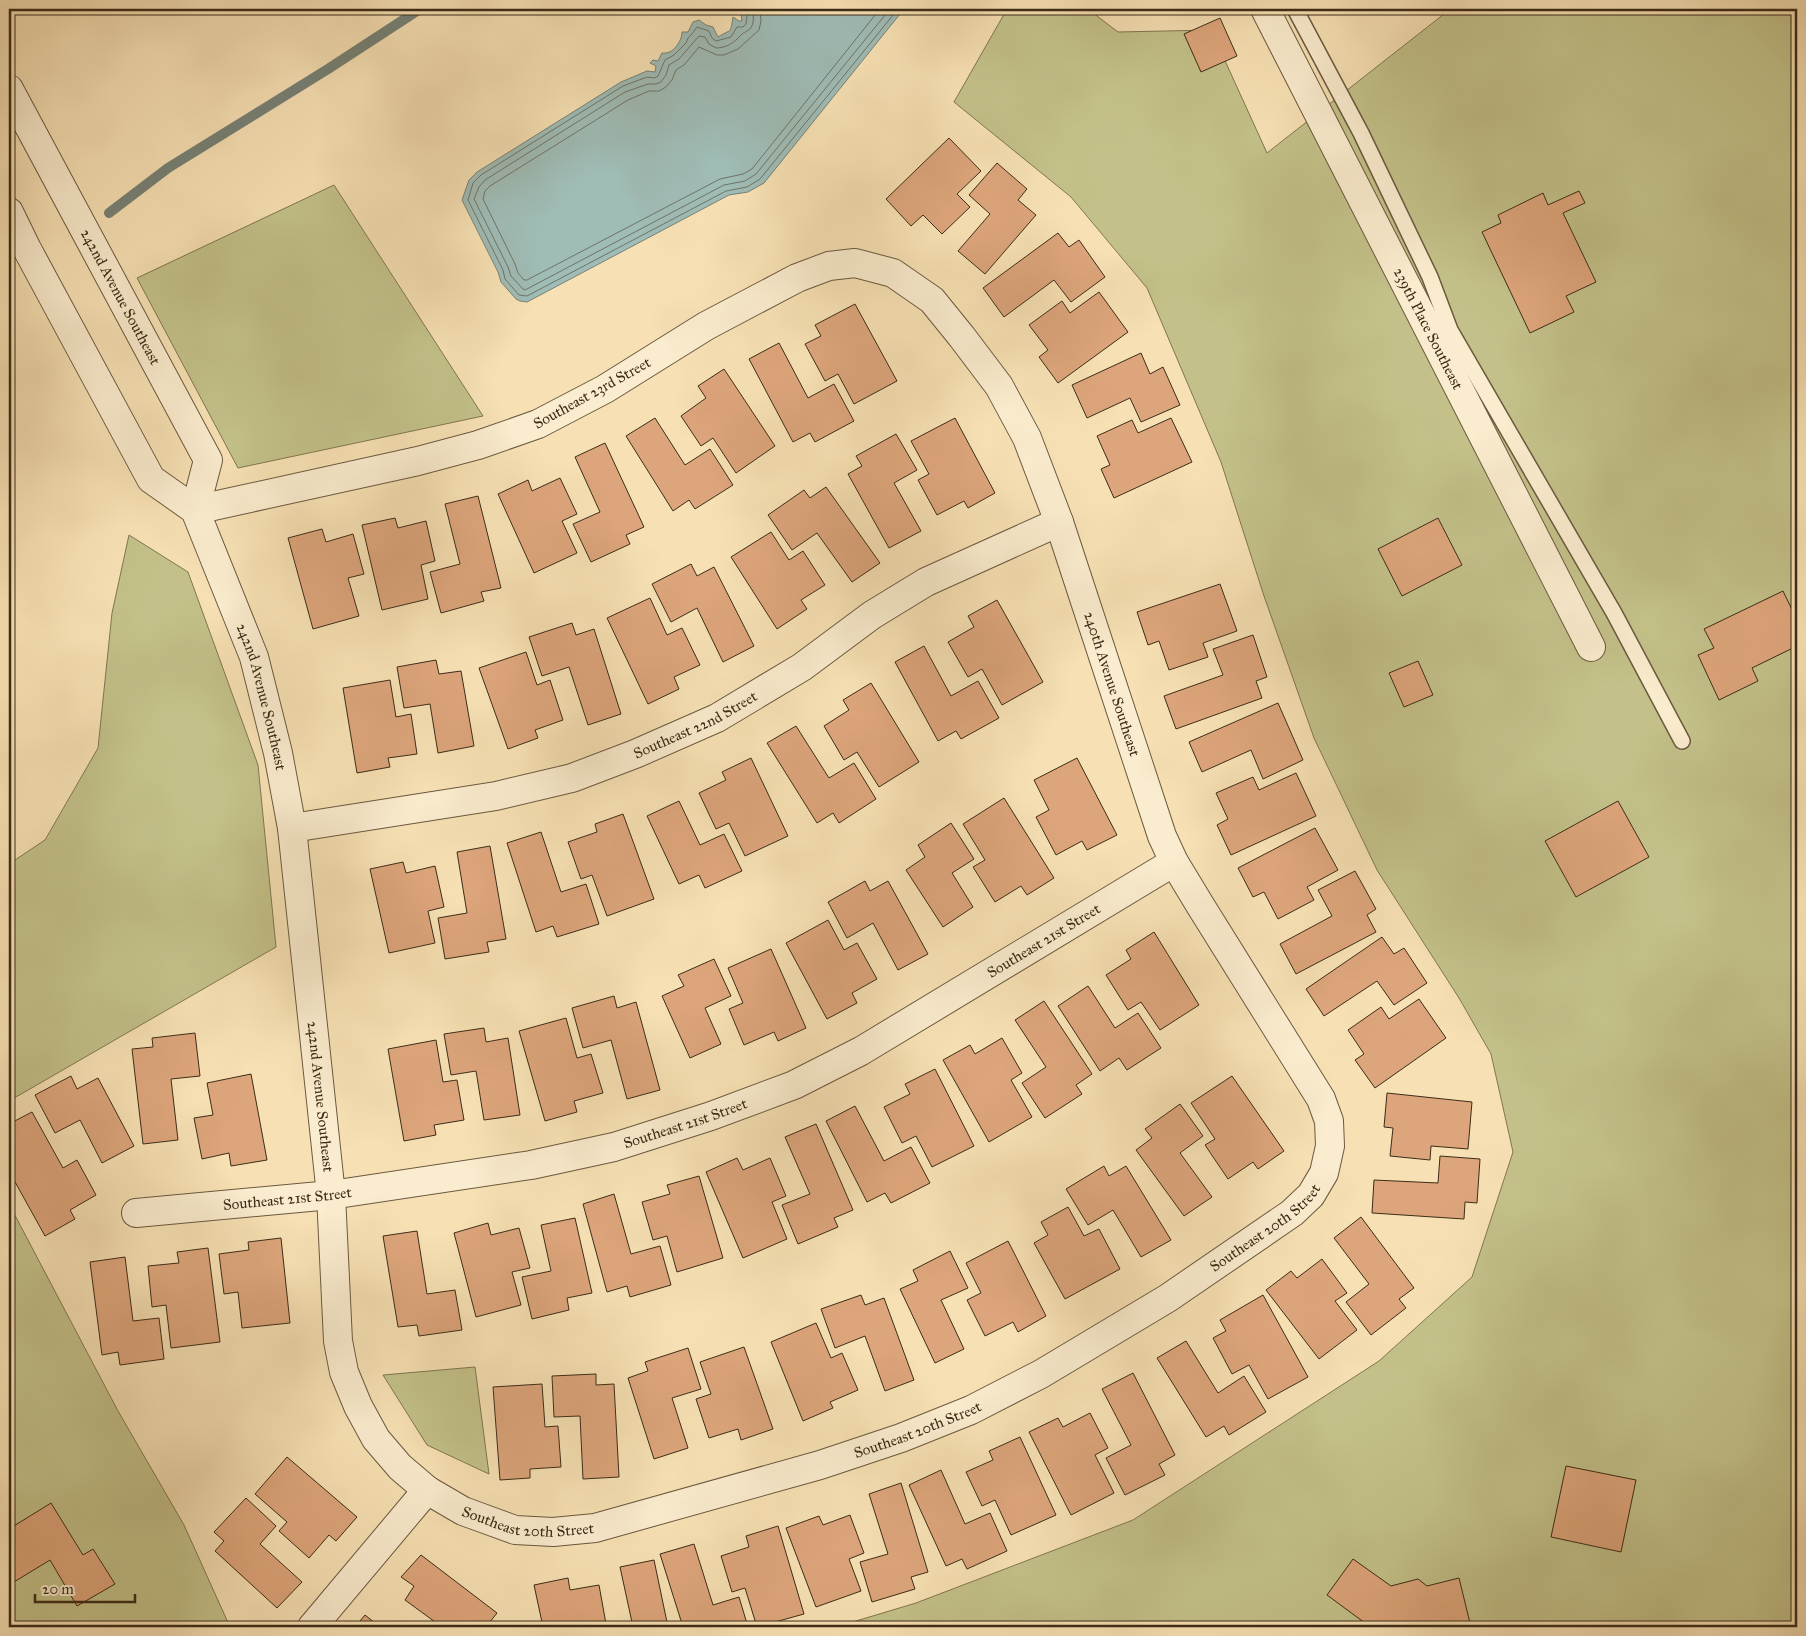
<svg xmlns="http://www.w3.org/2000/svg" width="1806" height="1636" viewBox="0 0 1806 1636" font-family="'IM FELL Great Primer',serif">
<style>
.green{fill:#c3c189;stroke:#807650}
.water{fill:#9fbcb6;stroke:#778277}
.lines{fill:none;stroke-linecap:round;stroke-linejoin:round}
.shore{stroke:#6e7467;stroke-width:1}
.stream{stroke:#778277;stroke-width:10}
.building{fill:#dda57b;stroke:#3c2c18}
.service-casing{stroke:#6b593f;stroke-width:18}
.minor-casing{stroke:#6b593f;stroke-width:30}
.service{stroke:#faecce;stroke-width:15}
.minor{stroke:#faecce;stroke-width:28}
.labels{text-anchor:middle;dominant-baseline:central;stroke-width:4;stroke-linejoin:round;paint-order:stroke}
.street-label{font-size:15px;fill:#3c2c18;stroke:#faecce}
</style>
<rect width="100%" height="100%" fill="#f7e1b4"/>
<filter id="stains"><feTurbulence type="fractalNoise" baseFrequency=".004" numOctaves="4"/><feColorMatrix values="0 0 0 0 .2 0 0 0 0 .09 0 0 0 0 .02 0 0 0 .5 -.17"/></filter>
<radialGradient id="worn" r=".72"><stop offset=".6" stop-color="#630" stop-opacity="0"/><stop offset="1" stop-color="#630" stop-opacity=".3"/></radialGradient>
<g class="green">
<path d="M1007,9H1088L1118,32L1211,30L1267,153L1444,14L1455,9H1797V1627H836L916,1603L1133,1520L1379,1361L1472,1277L1513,1152L1491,1054L1459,998L1377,870L1314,738L1264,596L1221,462L1147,288L1071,197L954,102Z"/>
<path d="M334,185L483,416L238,468L137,278Z"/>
<path d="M129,535L188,572L258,765L276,947L9,1101V864L45,840L98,748L112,613Z"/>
<path d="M9,1204L118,1411L184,1525L230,1627H9Z"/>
<path d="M475,1367L489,1474L427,1445L383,1375Z"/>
</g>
<path class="water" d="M740,9H904L764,183L748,192L729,195L527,302L520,301L516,299L501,282L498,272L462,200L469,180L477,172L621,82L647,71L655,72L656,66L650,63L653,60L658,61L662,53C673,55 682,41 682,32H688L693,22L699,20L706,25L713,27L718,37C732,28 730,35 733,17L739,21H742Z"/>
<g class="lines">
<g class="shore">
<path d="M746,9L747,16L746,24L743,27H737L731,37L716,41L712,38L709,31L697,27L692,34L688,38L686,43L674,55L665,60L658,76L654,78L647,77L623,86L481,175L473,183L468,200L503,270L505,279L519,295L527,296L726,191L747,187L760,179L898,9"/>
<path d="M752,9C754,16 755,27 747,31C743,34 744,32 741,35C734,43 726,48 716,48L709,44L705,37L699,36L679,59L669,65L666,75L661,82L656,84H648L625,92L485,180L479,187L474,199L508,267L511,276L523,289L525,290L724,185L745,181L756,174L890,9"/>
<path d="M760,9L761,21L759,30L738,49L724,55H717L699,47L684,65L676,70L672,80L666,87L659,91H649L628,100L490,186L485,191L483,199L515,264L518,273L524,280H527L720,179L743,174L752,169L880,9"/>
</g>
<path class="stream" d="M109,213L168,168L328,69L420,9"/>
</g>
<g class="building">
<path d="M1220,18L1237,56L1201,72L1184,34Z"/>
<path d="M949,138L981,171L957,194L970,207L942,234L923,215L911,226L886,199Z"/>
<path d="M997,163L1027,189L1018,200L1036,215L985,274L958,251L990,214L969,195Z"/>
<path d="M1579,191L1585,203L1563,213L1596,282L1566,296L1574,312L1530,333L1482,232L1501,223L1498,215L1543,193L1548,205Z"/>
<path d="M1058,233L1069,247L1079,240L1105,277L1071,302L1054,280L1004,317L983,288Z"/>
<path d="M1099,292L1128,332L1058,383L1039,357L1048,350L1029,325L1062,301L1070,313Z"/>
<path d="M855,304L897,381L854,404L838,374L825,381L805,344L821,336L815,325Z"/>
<path d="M779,343L808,398L834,384L854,421L815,442L810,433L793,442L749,359Z"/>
<path d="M1141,353L1150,374L1163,367L1180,405L1141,422L1130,398L1087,418L1072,385Z"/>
<path d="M724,369L775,446L736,473L713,438L701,446L681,416L706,398L698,386Z"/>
<path d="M655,418L685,465L710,449L733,485L695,509L689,500L673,511L626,436Z"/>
<path d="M955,418L995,493L968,508L964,501L937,515L918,480L929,474L911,441Z"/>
<path d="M1171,418L1192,462L1114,498L1101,469L1110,465L1097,436L1132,420L1138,433Z"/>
<path d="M896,434L917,470L894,483L921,531L889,548L848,474L862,466L856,456Z"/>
<path d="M605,443L644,527L626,535L630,544L591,562L573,524L600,512L575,457Z"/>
<path d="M560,478L577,514L562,521L577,553L534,573L498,494L528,480L532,491Z"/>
<path d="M826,487L880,563L852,582L817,533L792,550L768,515L804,490L810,498Z"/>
<path d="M478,496L501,588L481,592L484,601L441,613L430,572L460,564L445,504Z"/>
<path d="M395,518L398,528L426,521L435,561L421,565L428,599L382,610L362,525Z"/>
<path d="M1438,518L1462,565L1402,596L1378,549Z"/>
<path d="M322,529L326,542L353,534L364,574L348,578L359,616L313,629L288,538Z"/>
<path d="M771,532L789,560L803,551L825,585L801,600L807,609L777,629L731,557Z"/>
<path d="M691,564L697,576L714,567L754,646L723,662L697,608L671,622L652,584Z"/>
<path d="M1220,584L1237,631L1203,643L1208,657L1169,670L1159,641L1148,645L1137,612Z"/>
<path d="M1783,591L1797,620V646L1752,668L1758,681L1719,700L1698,655L1714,648L1704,629Z"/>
<path d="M650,598L667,635L682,628L700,665L674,677L679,689L648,704L607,618Z"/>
<path d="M997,600L1043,682L1002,705L982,669L968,677L948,642L974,627L968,616Z"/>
<path d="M572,623L576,635L594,629L621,714L588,725L569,667L542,676L529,637Z"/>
<path d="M1253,635L1267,677L1256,681L1262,698L1176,729L1164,696L1223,675L1213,649Z"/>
<path d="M924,646L951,696L978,681L999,718L961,739L956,731L938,741L895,662Z"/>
<path d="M526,652L537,685L550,680L563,720L535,730L538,738L508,749L479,668Z"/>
<path d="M436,660L439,674L461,671L474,746L438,753L430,704L404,708L397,667Z"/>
<path d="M1418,661L1433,695L1404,707L1389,673Z"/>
<path d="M390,680L396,717L411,714L417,754L388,758L390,767L357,773L343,688Z"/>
<path d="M871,683L919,762L879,787L857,752L844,760L824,726L849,710L843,700Z"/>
<path d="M1278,703L1303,760L1263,779L1251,750L1202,772L1189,742Z"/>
<path d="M796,726L829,778L854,763L876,799L839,823L833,813L817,823L767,743Z"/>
<path d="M751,758L788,836L745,856L729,823L716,829L699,793L726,780L722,772Z"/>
<path d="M1077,758L1117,835L1087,850L1082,841L1056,855L1036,817L1049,810L1034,780Z"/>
<path d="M1296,773L1316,816L1231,855L1217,825L1228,819L1216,793L1253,777L1259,790Z"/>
<path d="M1004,798L1054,878L1027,895L1021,886L995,902L973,867L985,860L963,824Z"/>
<path d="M679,801L700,845L724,834L742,871L705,888L699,875L679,884L647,816Z"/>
<path d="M1618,801L1649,857L1576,897L1545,841Z"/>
<path d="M623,814L654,899L607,916L592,875L581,879L568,842L597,832L595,824Z"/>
<path d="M951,823L974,859L952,873L973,907L943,927L906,870L925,857L918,845Z"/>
<path d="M1315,828L1338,870L1307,887L1314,900L1278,919L1264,892L1253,897L1238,868Z"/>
<path d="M541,832L561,892L586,884L599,924L557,937L553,926L536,932L507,843Z"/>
<path d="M490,846L506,939L487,942L489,952L445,959L438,918L467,913L457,852Z"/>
<path d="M403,862L406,873L435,866L444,907L428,911L435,943L389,953L370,869Z"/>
<path d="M1355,871L1376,909L1367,915L1376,932L1296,974L1280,944L1332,916L1318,890Z"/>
<path d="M865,881L870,891L888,881L928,954L898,970L873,923L847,938L828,902Z"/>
<path d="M828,920L844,950L857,943L877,979L852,993L857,1003L827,1019L786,943Z"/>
<path d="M1154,932L1199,1005L1160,1030L1141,1002L1128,1010L1106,975L1131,959L1126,950Z"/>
<path d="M1382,937L1394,954L1404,948L1427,983L1394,1005L1377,981L1324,1016L1306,989Z"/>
<path d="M771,949L806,1028L778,1041L774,1032L744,1045L729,1009L743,1003L728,968Z"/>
<path d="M714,959L731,996L705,1008L721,1044L690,1058L662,996L684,986L678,975Z"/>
<path d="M1088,986L1115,1028L1138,1013L1161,1048L1127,1070L1119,1058L1100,1071L1058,1006Z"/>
<path d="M614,996L617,1008L636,1002L660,1090L627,1099L611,1040L583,1048L572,1008Z"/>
<path d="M1419,999L1446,1038L1375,1088L1355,1060L1364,1054L1348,1030L1381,1007L1389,1019Z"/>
<path d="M1044,1001L1092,1074L1076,1085L1082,1094L1045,1118L1022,1083L1046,1067L1015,1020Z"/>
<path d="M566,1018L577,1058L591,1054L603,1093L574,1101L577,1112L545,1121L519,1031Z"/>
<path d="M484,1028L486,1042L508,1038L520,1115L484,1120L476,1071L451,1075L444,1034Z"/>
<path d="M195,1033L200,1076L171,1079L178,1140L143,1144L132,1049L153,1047L152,1038Z"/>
<path d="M1002,1038L1022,1073L1011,1080L1032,1117L989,1142L943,1060L970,1045L975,1054Z"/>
<path d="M436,1040L443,1082L457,1080L464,1120L434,1125L436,1135L404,1141L388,1049Z"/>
<path d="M935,1069L974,1146L932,1167L916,1136L902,1143L884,1107L910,1094L905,1084Z"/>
<path d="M251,1074L267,1160L231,1166L229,1153L202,1159L194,1118L213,1115L207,1083Z"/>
<path d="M71,1076L77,1089L98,1078L134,1146L102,1163L80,1120L55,1133L35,1095Z"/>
<path d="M1232,1076L1284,1151L1258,1169L1253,1162L1228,1179L1205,1145L1215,1139L1191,1103Z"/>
<path d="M1387,1093L1472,1102L1468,1149L1431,1146L1430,1160L1390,1156L1393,1128L1384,1127Z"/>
<path d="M1180,1104L1203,1136L1180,1153L1212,1197L1184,1216L1136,1150L1152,1138L1145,1129Z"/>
<path d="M855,1106L884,1161L911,1147L930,1183L891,1203L885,1193L867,1202L826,1121Z"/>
<path d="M32,1112L63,1168L77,1160L96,1195L70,1210L75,1219L45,1236L9,1171V1124Z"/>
<path d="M816,1124L853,1210L834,1218L838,1227L798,1244L782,1205L810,1194L785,1137Z"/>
<path d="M1440,1156L1480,1159L1477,1203L1465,1202L1464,1219L1372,1213L1374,1180L1438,1183Z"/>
<path d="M737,1158L743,1170L770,1158L786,1196L772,1202L787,1239L743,1258L706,1172Z"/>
<path d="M1104,1166L1109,1176L1126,1166L1171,1240L1141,1257L1113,1210L1088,1225L1066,1189Z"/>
<path d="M699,1176L723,1258L677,1272L667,1236L653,1240L642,1202L670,1194L667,1185Z"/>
<path d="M614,1194L631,1254L660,1246L671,1285L630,1297L627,1286L607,1292L583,1204Z"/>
<path d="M1068,1207L1084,1236L1099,1229L1120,1269L1065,1299L1034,1243L1048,1235L1041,1222Z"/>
<path d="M1361,1217L1414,1288L1399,1299L1406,1308L1371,1335L1346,1302L1369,1284L1334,1238Z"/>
<path d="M575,1218L592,1293L567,1298L569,1310L532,1319L522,1277L551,1271L541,1225Z"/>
<path d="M488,1223L491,1235L519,1228L530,1268L512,1272L521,1305L476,1317L454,1233Z"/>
<path d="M417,1231L427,1294L455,1290L462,1330L419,1336L417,1325L398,1327L383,1236Z"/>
<path d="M281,1238L290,1323L242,1328L238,1292L224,1294L219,1254L249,1250L248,1242Z"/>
<path d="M1008,1241L1046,1316L1018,1332L1013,1322L985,1336L967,1300L981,1293L966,1263Z"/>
<path d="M208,1248L220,1342L171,1348L166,1305L152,1307L148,1266L179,1263L177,1252Z"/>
<path d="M950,1251L968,1288L941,1300L964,1349L935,1363L900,1289L918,1281L913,1270Z"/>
<path d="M125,1257L133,1321L159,1318L164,1359L120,1365L118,1352L102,1355L90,1262Z"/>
<path d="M1322,1259L1347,1293L1335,1301L1357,1330L1319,1359L1266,1290L1291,1271L1297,1278Z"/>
<path d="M861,1295L865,1305L884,1298L914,1380L885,1391L865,1336L835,1348L821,1309Z"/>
<path d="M1263,1295L1308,1377L1268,1399L1249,1365L1232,1374L1213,1338L1226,1331L1220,1320Z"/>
<path d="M816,1323L831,1358L842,1353L858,1390L830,1402L833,1408L803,1421L771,1342Z"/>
<path d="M1186,1341L1218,1393L1244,1376L1266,1412L1229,1435L1224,1426L1206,1437L1157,1358Z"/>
<path d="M744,1347L773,1429L741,1440L738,1429L709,1438L696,1399L711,1394L700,1362Z"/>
<path d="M688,1348L701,1389L672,1398L688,1448L654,1459L628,1378L648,1371L645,1362Z"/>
<path d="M1133,1373L1175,1455L1159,1464L1165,1475L1125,1495L1106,1458L1131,1445L1102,1389Z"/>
<path d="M596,1374V1385L614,1384L619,1477L583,1479L580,1416L554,1417L552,1376Z"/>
<path d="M542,1384L545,1427L558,1426L561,1467L530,1469V1478L500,1480L493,1387Z"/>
<path d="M1090,1413L1108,1448L1095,1455L1114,1493L1071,1515L1029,1432L1058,1418L1063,1427Z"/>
<path d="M1020,1437L1056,1515L1011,1535L995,1500L982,1506L966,1472L993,1460L989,1451Z"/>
<path d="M287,1457L357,1517L336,1541L329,1535L309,1558L279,1531L287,1522L255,1494Z"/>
<path d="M1566,1466L1636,1480L1621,1552L1551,1537Z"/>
<path d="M941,1470L965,1524L990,1513L1007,1551L967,1569L962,1559L946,1566L909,1485Z"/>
<path d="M901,1483L928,1572L911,1577L915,1589L872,1602L860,1562L888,1554L869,1494Z"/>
<path d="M246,1498L276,1526L260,1544L302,1582L277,1608L215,1551L224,1541L214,1532Z"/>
<path d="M51,1503L83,1555L93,1549L115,1584L77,1606L50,1560L9,1585V1529Z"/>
<path d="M850,1515L864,1553L849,1559L861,1591L816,1607L786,1528L819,1516L823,1525Z"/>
<path d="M778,1526L804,1614L757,1627L745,1588L732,1592L721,1556L749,1547L746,1536Z"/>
<path d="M694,1544L713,1605L739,1597L748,1627H683L660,1554Z"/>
<path d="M421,1555L497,1613L486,1627H442L405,1600L414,1586L401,1577Z"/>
<path d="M1353,1559L1391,1586L1418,1579L1427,1586L1459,1578L1471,1627H1366L1365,1623L1327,1595Z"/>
<path d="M654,1560L668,1627H631H633L620,1567Z"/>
<path d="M568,1578L570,1590L599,1585L606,1624L592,1627H543L534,1585Z"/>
<path d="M365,1615L380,1627H355Z"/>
</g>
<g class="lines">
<defs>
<path id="service" d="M1295,9L1361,133L1430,277L1450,330L1614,613L1682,741"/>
<g id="minor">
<path id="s1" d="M1265,9L1591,647"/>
<path id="s2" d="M9,89L208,460L195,510"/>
<path id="s3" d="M9,212L27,249L151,479L195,510L254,657L278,753L292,828L331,1195L338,1341L344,1372L358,1406L376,1439L400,1467L427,1490L463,1511L515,1530L553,1532L595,1528L820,1465L901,1438L971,1410L1041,1374L1168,1298L1292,1213L1311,1195L1324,1173L1330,1146L1329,1121L1321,1099L1200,905L1174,862L1162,836L1059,522L1027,438L999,386L962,337L932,300L893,273L855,263L829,266L797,278L706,326L605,389L538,424L478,445L418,461L195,510"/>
<path id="s4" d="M292,828L496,796L572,778L635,754L717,718L802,667L872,615L926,582L1059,522"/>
<path id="s5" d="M136,1213L331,1195L531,1165L614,1147L711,1116L794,1085L861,1051L1174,862"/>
<path d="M312,1627L427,1490"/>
</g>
</defs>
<use href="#service" class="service-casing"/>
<use href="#minor" class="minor-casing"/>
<use href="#service" class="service"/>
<use href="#minor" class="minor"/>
</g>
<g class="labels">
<g class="street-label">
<text stroke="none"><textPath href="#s2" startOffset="236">242nd Avenue Southeast</textPath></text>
<text stroke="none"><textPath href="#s1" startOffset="359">239th Place Southeast</textPath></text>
<text transform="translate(592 393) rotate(-29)">Southeast 23rd Street</text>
<text transform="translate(1112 684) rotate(72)">240th Avenue Southeast</text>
<text stroke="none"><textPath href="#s3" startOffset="555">242nd Avenue Southeast</textPath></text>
<text stroke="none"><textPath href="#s4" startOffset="419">Southeast 22nd Street</textPath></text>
<text stroke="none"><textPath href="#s5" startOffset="962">Southeast 21st Street</textPath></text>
<text stroke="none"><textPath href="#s3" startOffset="960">242nd Avenue Southeast</textPath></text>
<text stroke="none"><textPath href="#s5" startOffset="558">Southeast 21st Street</textPath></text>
<text stroke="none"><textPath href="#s5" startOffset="152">Southeast 21st Street</textPath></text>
<text stroke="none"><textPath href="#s3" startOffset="2302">Southeast 20th Street</textPath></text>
<text stroke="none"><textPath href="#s3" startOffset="1898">Southeast 20th Street</textPath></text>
<text stroke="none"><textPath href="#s3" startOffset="1492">Southeast 20th Street</textPath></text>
</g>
</g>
<rect width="1806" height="1636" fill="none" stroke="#f7e1b4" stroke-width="30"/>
<rect x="10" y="10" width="1786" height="1616" fill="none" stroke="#3c2c18" stroke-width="2.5"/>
<rect x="15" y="15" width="1776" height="1606" fill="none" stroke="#3c2c18"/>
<path d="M35 1594v8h100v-8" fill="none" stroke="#3c2c18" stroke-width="2.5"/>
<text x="42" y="1594" font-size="15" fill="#3c2c18" stroke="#faecce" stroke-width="4" paint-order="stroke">20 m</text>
<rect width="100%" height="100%" filter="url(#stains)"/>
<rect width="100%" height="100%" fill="url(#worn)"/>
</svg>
